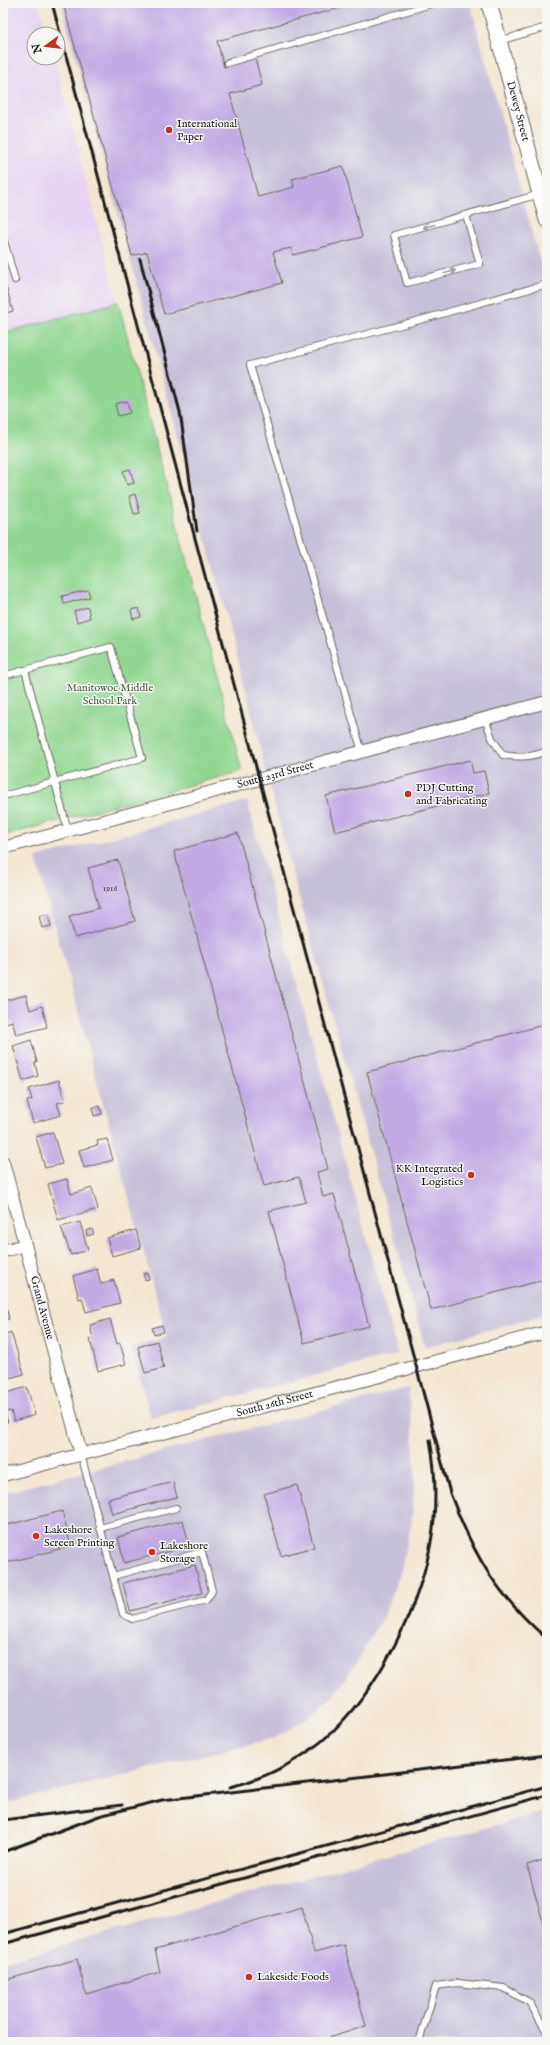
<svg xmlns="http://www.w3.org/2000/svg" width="550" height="2045" viewBox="0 0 550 2045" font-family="'IM FELL English',serif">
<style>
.built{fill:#e5d3f1}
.industrial{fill:#c7c0d9}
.green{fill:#90d791;stroke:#567a56}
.building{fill:#c2aae4}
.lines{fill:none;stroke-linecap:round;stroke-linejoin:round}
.service-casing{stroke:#68635c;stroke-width:8}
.minor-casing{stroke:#68635c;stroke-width:14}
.tertiary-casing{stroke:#68635c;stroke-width:17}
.service{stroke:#fff;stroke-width:6}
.minor{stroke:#fff;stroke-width:12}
.tertiary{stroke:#fff;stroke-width:15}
.rail{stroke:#1c1c1c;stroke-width:3}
.oneway{stroke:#999}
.poi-dot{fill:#c8321e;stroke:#f6f6f2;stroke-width:1.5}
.labels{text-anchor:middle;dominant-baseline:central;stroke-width:3;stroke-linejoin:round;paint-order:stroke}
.number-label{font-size:9px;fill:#46404e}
.street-label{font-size:11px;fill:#1c1c1c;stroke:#f6f6f2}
.poi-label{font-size:11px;fill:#1c1c1c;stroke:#f6f6f2;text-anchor:start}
.park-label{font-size:11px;fill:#455d45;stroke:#f6f6f2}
</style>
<rect width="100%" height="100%" fill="#f6f6f2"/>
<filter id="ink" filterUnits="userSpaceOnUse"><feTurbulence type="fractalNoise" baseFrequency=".025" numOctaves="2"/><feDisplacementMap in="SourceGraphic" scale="8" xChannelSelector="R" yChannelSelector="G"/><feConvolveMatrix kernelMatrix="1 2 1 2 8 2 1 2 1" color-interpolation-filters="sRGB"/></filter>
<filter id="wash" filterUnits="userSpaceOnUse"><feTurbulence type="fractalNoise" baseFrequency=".012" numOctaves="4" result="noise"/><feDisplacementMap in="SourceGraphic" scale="16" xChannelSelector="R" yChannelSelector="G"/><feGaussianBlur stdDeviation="0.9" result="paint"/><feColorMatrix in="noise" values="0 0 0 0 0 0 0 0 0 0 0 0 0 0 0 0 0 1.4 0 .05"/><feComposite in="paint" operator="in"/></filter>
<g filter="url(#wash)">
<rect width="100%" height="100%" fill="#f4e6d2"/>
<path class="built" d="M3,3H39L47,34H34V58H54L118,302L3,333Z"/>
<g class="industrial">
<path d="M61,3H470L547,288V1314L425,1347L288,858L233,640Z"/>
<path d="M247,801L398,1354L151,1418L131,1347L167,1337L36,858Z"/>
<path d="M408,1388L413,1433L415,1476L412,1520L400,1574L384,1614L359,1659L333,1696L304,1721L274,1738L3,1804V1493Z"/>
<path d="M547,1811V2042H3V1962Z"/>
</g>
<path class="green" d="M118,302L242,771L3,836V333Z"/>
<g id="blocks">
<g class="building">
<path d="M63,3H358L217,41L224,67L255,58L262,85L230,94L258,197L294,187L292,179L343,166L362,237L293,255L291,248L273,252L282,283L164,314L147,252L132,256Z"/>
<path d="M3,276L13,311L3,314Z"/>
<path d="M127,401L130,413L118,416L115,404Z"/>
<path d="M130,469L134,483L127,485L123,471Z"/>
<path d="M135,494L140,513L134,514L129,496Z"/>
<path d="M88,590L90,597L64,604L62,596Z"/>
<path d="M88,607L90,618L77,622L74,611Z"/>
<path d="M139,608L141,617L133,619L131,610Z"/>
<path d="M470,760L473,773L484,771L489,793L335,832L326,796Z"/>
<path d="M238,833L328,1169L317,1172L323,1197L334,1194L369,1326L304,1343L269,1211L306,1202L299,1177L264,1186L174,851Z"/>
<path d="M118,860L135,921L75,938L69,916L99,908L88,868Z"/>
<path d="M48,914L51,926L42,928L39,916Z"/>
<path d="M26,995L30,1010L42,1006L47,1027L16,1035L12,1021L6,1023L3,1011V1001Z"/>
<path d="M547,1024V1279L431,1310L367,1072Z"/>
<path d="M31,1040L37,1062L35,1063L38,1076L23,1081L13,1046Z"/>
<path d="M59,1080L65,1101L57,1103L61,1115L33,1123L27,1101L32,1100L29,1089Z"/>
<path d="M100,1106L102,1114L94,1116L92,1108Z"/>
<path d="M53,1132L62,1164L45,1168L36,1137Z"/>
<path d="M107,1139L113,1160L84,1168L79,1150L98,1145L97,1141Z"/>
<path d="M67,1179L71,1194L92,1188L98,1209L58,1220L48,1184Z"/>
<path d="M80,1222L88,1250L71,1255L61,1227Z"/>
<path d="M92,1229L94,1234L87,1236L86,1231Z"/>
<path d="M136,1230L141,1248L112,1256L107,1238Z"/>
<path d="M97,1269L101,1284L114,1280L120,1303L86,1312L82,1298L79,1299L73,1276Z"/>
<path d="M148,1273L149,1279L145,1280L143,1274Z"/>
<path d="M5,1302L9,1319L3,1321V1303Z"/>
<path d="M110,1319L117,1344L120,1343L126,1364L98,1371L90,1339H93L90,1325Z"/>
<path d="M162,1325L164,1332L154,1335L152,1328Z"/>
<path d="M11,1332L24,1374L3,1380V1335Z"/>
<path d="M157,1341L164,1368L145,1373L138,1347Z"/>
<path d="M27,1387L35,1415L14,1421L11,1411L5,1412L8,1422L3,1423V1394Z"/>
<path d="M173,1482L177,1497L112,1514L108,1499Z"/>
<path d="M297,1485L314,1547L281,1556L264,1494Z"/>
<path d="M62,1511L71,1546L6,1563L3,1552V1526Z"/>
<path d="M183,1520L189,1546L124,1563L118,1537Z"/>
<path d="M195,1565L202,1593L130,1611L123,1583Z"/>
<path d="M547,1859V1937L527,1865Z"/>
<path d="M302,1907L314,1953L344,1945L366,2026L316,2042H3V1981L77,1959L86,1994L160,1972L155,1950Z"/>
</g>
</g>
</g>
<g filter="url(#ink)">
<use href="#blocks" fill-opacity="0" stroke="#68635c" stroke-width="1"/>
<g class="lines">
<defs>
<g id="service">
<path d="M499,41L547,27"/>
<path d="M227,63L435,3"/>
<path d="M466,215L480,264L407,283L394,235L540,194"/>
<path d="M3,237L15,280"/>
<path d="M3,676L25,670"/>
<path d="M485,719L492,738L503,755C520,758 532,757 547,751"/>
<path d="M362,752L250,365L431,317L547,284"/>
<path d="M3,796L142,758L111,647L25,670L68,831"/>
<path d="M81,1454L123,1614L132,1619L206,1600L212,1591L202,1552L113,1576"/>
<path d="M100,1528L176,1508"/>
<path d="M419,2042L436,1986L458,1983L504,1988L529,2002L547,2032"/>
</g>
<g id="minor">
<path id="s1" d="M3,848L547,702"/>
<path id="s2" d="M3,1162L81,1454"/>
<path d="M3,1251L25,1245"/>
<path id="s3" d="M3,1475L547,1332"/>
</g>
<g id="tertiary">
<path id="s4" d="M489,3L547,220"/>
</g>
</defs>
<use href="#service" class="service-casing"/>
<use href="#minor" class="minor-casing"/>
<use href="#tertiary" class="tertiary-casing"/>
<use href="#service" class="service"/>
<use href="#minor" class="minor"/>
<use href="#tertiary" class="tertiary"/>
<g class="rail">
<path d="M52,3L450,1493C474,1556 496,1594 547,1639"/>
<path d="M140,259L180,412L197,531"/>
<path d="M230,1787C268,1778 305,1758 333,1731C385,1680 428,1591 434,1519C436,1493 435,1466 430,1440"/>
<path d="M3,1820L122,1805"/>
<path d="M3,1852L99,1816L162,1800L547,1755"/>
<path d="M3,1934L547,1786"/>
<path d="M3,1944L547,1795"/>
</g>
</g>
<defs><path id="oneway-shaft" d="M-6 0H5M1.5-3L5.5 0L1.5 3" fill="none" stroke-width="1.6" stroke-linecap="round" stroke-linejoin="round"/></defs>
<g class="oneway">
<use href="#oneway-shaft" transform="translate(429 226) rotate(165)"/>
<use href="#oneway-shaft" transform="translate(450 272) rotate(-15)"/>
</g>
</g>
<g class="poi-dot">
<circle cx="169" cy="130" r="4"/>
<circle cx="408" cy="794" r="4"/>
<circle cx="471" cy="1175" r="4"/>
<circle cx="36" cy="1536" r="4"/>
<circle cx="152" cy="1552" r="4"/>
<circle cx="249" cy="1977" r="4"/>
</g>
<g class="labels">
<g class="number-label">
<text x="110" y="888">1916</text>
</g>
<g class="street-label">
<text stroke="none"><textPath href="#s4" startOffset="112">Dewey Street</textPath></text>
<text stroke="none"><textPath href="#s1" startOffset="282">South 23rd Street</textPath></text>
<text stroke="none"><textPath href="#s2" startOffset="151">Grand Avenue</textPath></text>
<text stroke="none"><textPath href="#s3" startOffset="281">South 26th Street</textPath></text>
</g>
<g class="poi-label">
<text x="177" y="124">International<tspan x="177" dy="13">Paper</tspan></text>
<text x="416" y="788">PDJ Cutting<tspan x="416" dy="13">and Fabricating</tspan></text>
<text x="463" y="1169" text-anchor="end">KK Integrated<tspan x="463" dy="13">Logistics</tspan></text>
<text x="44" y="1530">Lakeshore<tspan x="44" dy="13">Screen Printing</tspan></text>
<text x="160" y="1546">Lakeshore<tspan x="160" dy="13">Storage</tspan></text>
<text x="257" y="1977">Lakeside Foods</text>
</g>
<g class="park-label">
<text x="110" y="688">Manitowoc Middle<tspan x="110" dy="13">School Park</tspan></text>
</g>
</g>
<rect width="550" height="2045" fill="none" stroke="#f6f6f2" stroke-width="16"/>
<g transform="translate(46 46) rotate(255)"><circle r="19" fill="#f6f6f2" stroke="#9f9f9c"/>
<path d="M0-3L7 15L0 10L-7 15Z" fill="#c8321e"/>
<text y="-6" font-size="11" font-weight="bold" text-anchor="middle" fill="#1c1c1c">N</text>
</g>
</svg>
